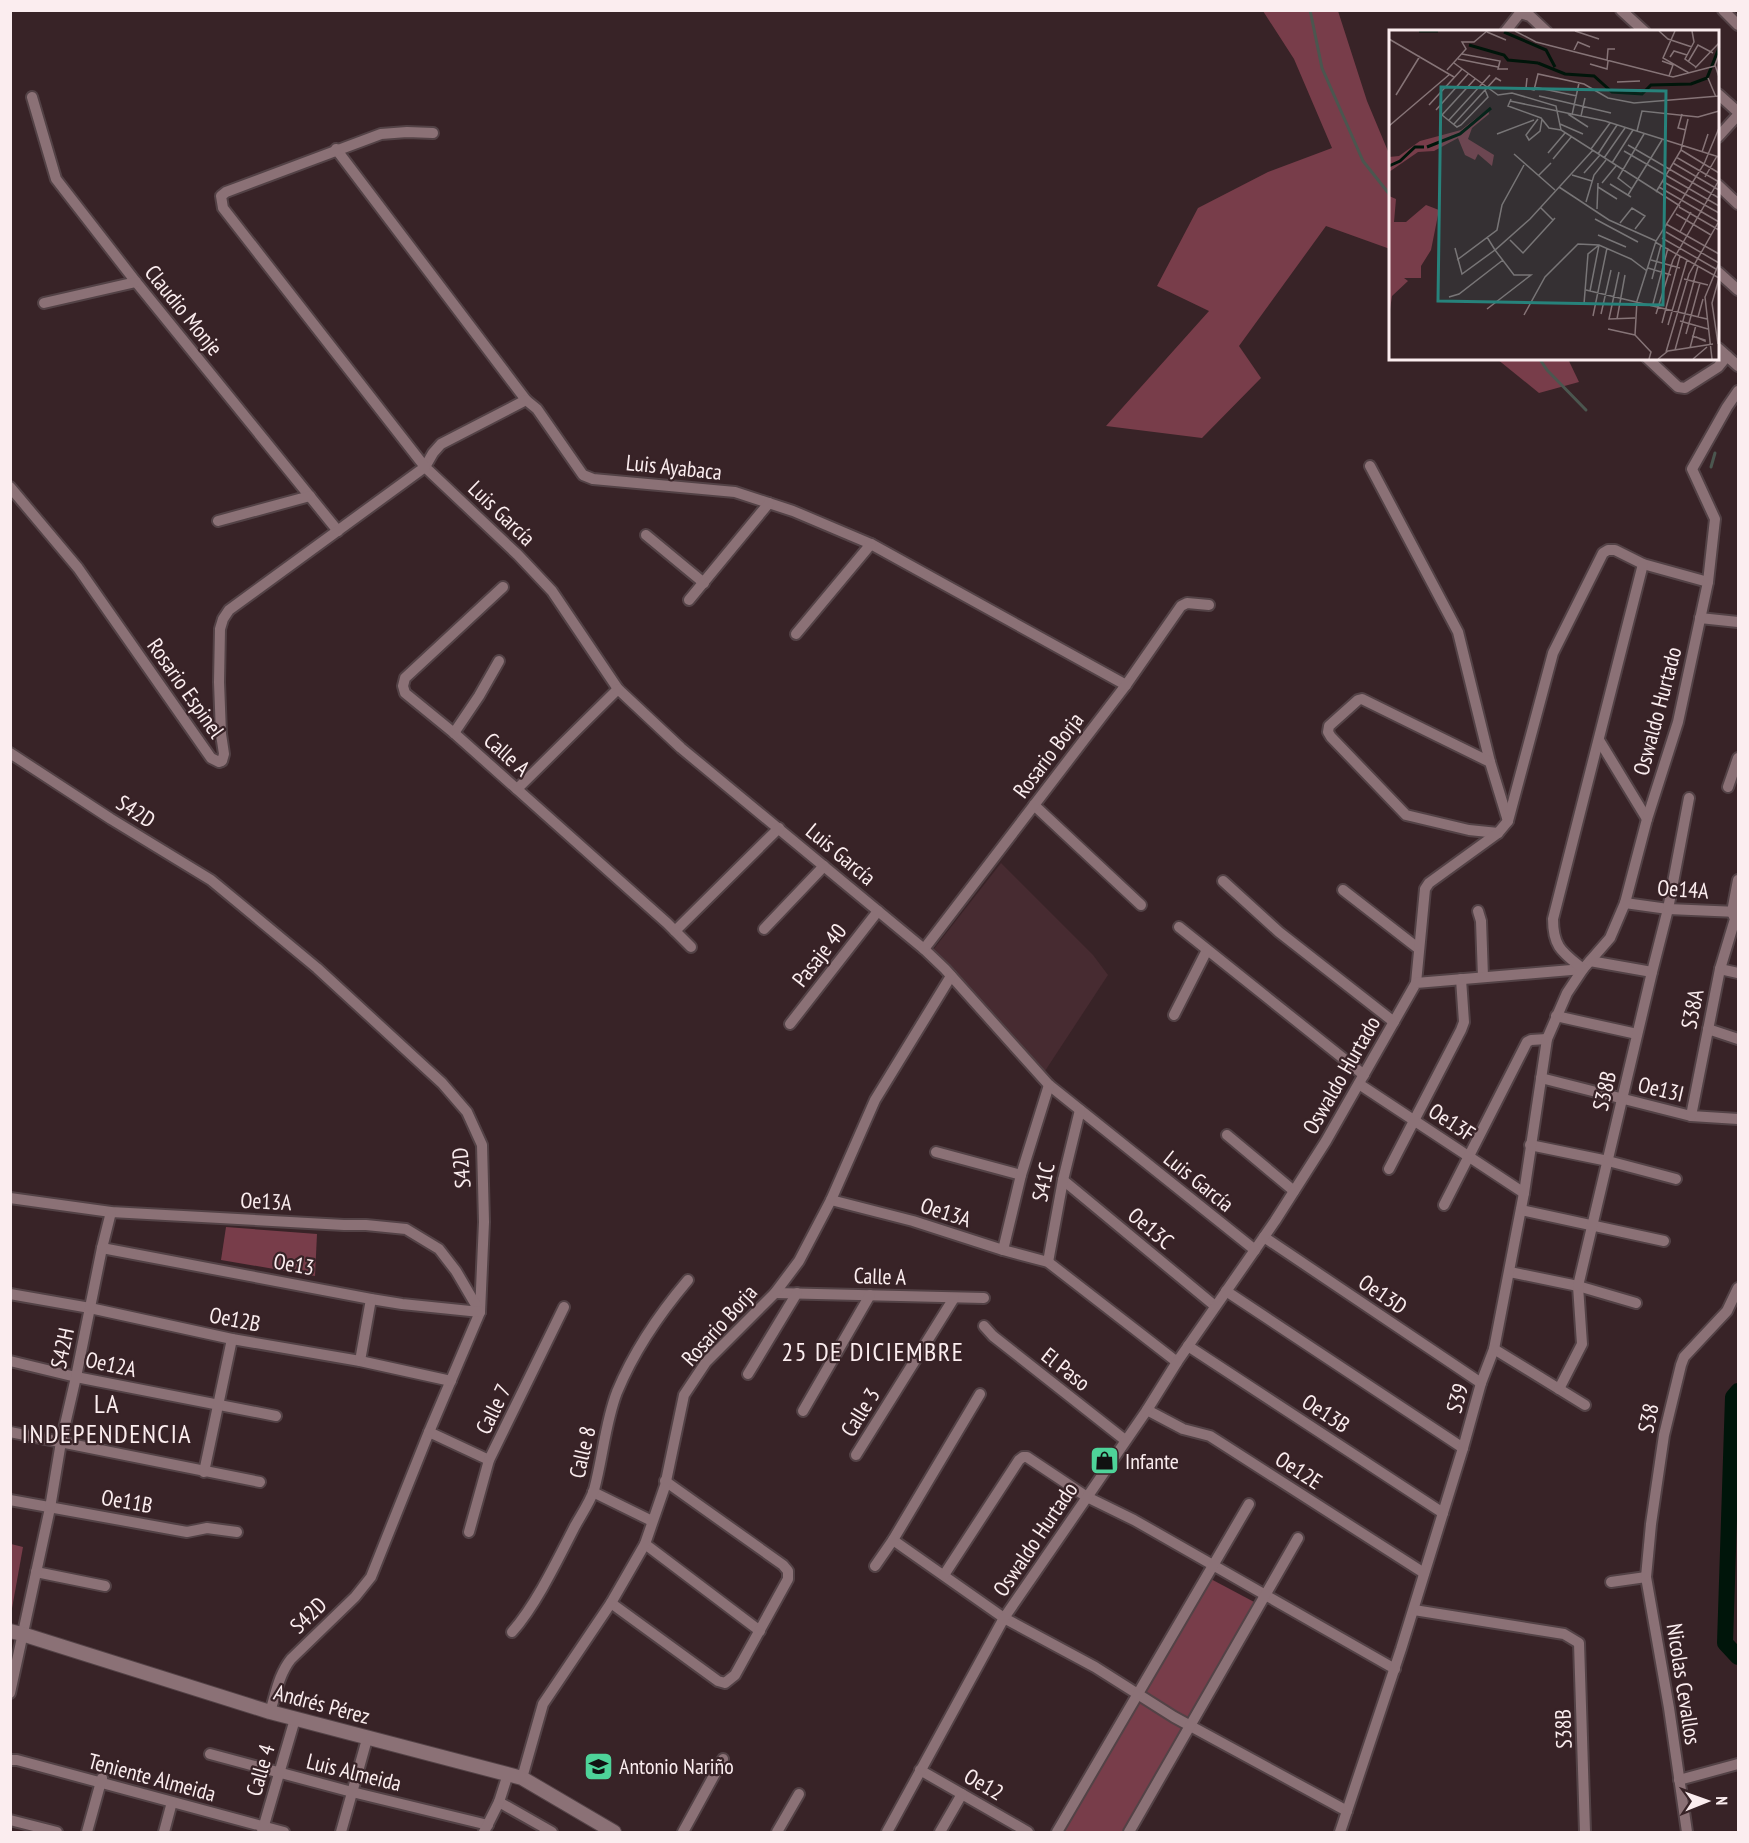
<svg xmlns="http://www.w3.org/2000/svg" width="1749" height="1843" viewBox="0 0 1749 1843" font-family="'PT Sans Narrow',sans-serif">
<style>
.built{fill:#472b31}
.green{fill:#783d4a}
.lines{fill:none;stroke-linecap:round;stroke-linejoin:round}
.stream{stroke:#4b564f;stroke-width:3}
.river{stroke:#00150a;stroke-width:16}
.minor-casing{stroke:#534246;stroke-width:14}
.tertiary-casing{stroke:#534246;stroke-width:16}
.minor{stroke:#8b7176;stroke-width:10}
.tertiary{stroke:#8b7176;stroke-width:14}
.labels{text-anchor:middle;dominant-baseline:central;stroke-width:4.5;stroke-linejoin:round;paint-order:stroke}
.street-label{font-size:22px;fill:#fbedef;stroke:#382327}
.poi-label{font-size:22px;fill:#fbedef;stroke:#382327;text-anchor:start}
.quarter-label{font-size:26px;letter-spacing:1.5px;fill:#fbedef;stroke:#382327}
.inset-river{fill:none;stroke:#00150a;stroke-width:3}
.inset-road{fill:none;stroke:#867477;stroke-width:1.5}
.view{fill:#27827b;fill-opacity:0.15;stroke:#27827b;stroke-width:3}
.inset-edge{fill:none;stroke:#fbedef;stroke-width:3}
</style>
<rect width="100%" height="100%" fill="#382327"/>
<path class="built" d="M1001,863L1093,955L1108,975L1043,1074L933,950Z"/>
<g class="green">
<path d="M1263,11H1338L1367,101L1390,156V249L1326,226L1239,346L1261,378L1202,438L1106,426L1209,311L1157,286L1198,208L1268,172L1332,148L1294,59Z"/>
<path d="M1497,359H1568L1579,382L1539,393Z"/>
<path d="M226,1227L317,1234L315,1276L221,1260Z"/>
<path d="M11,1544L23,1547L11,1614L10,1544Z"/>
<path d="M1209,1578L1256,1603L1187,1720L1143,1692Z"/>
<path d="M1139,1700L1183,1727L1125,1832H1062Z"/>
</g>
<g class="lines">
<g class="stream">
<path d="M1310,10L1322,68L1363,161L1390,195"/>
<path d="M1539,358L1547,370L1586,410"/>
<path d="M1711,467L1715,453"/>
</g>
<path class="river" d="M1738,1391L1733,1397L1725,1643L1738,1657"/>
<defs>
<g id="minor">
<path d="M1621,10L1645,32"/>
<path d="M1723,10L1738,25"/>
<path d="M1505,32L1520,13L1530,16L1547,32"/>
<path d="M1718,94L1738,112"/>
<path d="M32,97L56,179L136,282L338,531"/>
<path d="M1718,137L1738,115"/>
<path d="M336,149L526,400L537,409L583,475L593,479L735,492L793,511L871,544L1126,685"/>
<path d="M1718,185L1738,204"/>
<path d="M1718,272L1738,290"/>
<path d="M44,303L136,282"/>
<path d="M1718,348L1738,366"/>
<path d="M1647,358L1678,387L1685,388L1718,367L1727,356"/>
<path d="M526,400L441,444L433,453L425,467L518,555L552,591L618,689L681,748L924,949L945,969L1049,1085L1255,1250"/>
<path d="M1370,466L1458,632L1490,762"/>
<path d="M10,487L78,568L211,758L219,762L222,761L224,754L221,734L219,682L220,629L223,619L229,610L425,467L223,208L221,196L226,192L381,134L407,132L433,133"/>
<path d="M218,521L310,496"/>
<path d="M646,535L704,583"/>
<path d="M503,587L405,678L403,686L405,693L454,733L667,923L691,947"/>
<path d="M689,600L769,503"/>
<path d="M1700,618L1738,622"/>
<path d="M796,634L871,544"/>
<path d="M454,733L479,696L499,661"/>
<path d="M1599,740L1647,819"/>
<path d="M10,753L111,819L211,880L317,968L442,1083L467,1112L482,1145L484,1222L480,1312L429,1432L371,1577L355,1597L291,1659C279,1674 276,1693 270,1712"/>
<path d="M1728,787L1738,758"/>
<path d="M517,789L618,689"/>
<path d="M1034,805L1141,905"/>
<path d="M1498,833L1469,830L1406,815L1331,737L1328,732L1329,726L1358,700L1362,699L1490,762L1508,821"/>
<path d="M1223,881L1279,932L1394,1022"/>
<path d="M1343,890L1419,949"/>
<path d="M1625,903L1668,909L1738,912"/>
<path d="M1478,911L1481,921L1483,977"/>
<path d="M1179,927L1364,1075"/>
<path d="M764,929L824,866"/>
<path d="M675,931L779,828"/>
<path d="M924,949L1126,685L1181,606L1187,603L1209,605"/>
<path d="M1590,961L1652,972"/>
<path d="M1720,969L1738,973"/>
<path d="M1416,983L1425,889L1429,883L1498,833L1508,821L1553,653L1603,553L1608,550H1615L1643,564L1708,582"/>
<path d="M1174,1015L1207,950"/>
<path d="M1556,1016L1637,1034"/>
<path d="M790,1024L878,911"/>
<path d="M1708,1029L1738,1039"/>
<path d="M1541,1078L1691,1116L1738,1119"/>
<path d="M1359,1084L1524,1193"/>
<path d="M1691,1116L1720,969L1735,919L1732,912L1738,880"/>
<path d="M1227,1135L1294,1191"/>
<path d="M1530,1145L1608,1161L1676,1179"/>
<path d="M936,1152L1021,1175"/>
<path d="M1389,1169L1461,1030L1464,1022L1461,979"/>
<path d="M1063,1180L1215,1306"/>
<path d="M10,1198L111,1212L344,1225H366L406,1229L439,1249L456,1271L480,1312"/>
<path d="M831,1200L913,1221L1003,1250L1048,1262L1177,1362"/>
<path d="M1444,1205L1527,1042L1531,1040L1547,1039"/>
<path d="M1521,1210L1664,1241"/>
<path d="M1264,1237L1481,1383"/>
<path d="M102,1248L371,1299L402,1304L480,1312"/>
<path d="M1003,1250L1021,1175L1049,1085"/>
<path d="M1048,1262L1063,1180L1080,1110"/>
<path d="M1510,1272L1578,1286L1636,1303"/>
<path d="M1226,1291L1463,1448"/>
<path d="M775,1293L984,1298"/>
<path d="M10,1294L90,1308L232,1339L360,1361L451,1381"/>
<path d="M984,1326L993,1336L1125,1440"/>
<path d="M1188,1346L1443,1513"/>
<path d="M1494,1349L1585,1405"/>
<path d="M10,1361L76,1377L276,1416"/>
<path d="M360,1361L371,1299"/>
<path d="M748,1374L797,1293"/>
<path d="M1559,1389L1582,1344L1578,1286L1652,972L1668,909L1689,798"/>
<path d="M1147,1410L1183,1429L1210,1436L1424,1573"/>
<path d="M803,1411L870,1295"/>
<path d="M10,1432L260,1482"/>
<path d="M429,1432L489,1460"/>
<path d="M856,1455L954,1298"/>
<path d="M204,1472L232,1339"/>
<path d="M593,1492L652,1521"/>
<path d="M10,1500L187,1532L207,1528L237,1532"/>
<path d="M469,1532L489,1460L564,1307"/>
<path d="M893,1540L1004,1618L1095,1667L1174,1717L1347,1811"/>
<path d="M645,1544L760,1631"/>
<path d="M875,1566L893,1540L980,1394"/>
<path d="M36,1572L105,1586"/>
<path d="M944,1575L1019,1460L1023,1457H1027L1087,1497L1134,1520L1395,1669"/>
<path d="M1611,1582L1646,1577"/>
<path d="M611,1603L718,1681L725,1683L735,1675L788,1579V1571L783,1565L665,1481"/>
<path d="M1414,1610L1564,1634L1579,1643L1585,1832"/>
<path d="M512,1632C536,1605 558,1559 575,1526C581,1515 590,1502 594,1490C603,1457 605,1423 617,1392C634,1351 660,1313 688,1280"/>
<path d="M10,1693L50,1508L61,1442L76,1377L102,1248L111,1212"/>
<path d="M210,1754L352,1792L488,1825"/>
<path d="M10,1760H17L284,1832"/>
<path d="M920,1770L1028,1832"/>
<path d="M522,1778L543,1704L611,1603L645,1544L665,1486L684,1395L706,1362L775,1293L799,1261L831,1200L875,1100L951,976"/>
<path d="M1679,1780L1738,1764"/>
<path d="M499,1802L552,1832"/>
<path d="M10,1820L57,1832"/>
<path d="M87,1832L102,1778"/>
<path d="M164,1832L172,1802"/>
<path d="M262,1832L295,1719"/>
<path d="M341,1832L367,1739"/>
<path d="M484,1832L499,1802L508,1774"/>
<path d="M683,1832L723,1759"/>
<path d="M777,1832L799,1794"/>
<path d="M887,1832L1004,1618L1147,1410L1177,1362L1275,1221L1326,1141L1416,983L1583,969L1610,938L1625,903L1647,819L1678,722L1708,582L1715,519L1692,469L1727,407L1738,391"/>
<path d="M940,1832L962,1794"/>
<path d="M1057,1832L1249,1504"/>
<path d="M1129,1832L1298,1538"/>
<path d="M1340,1832L1401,1649L1463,1448L1481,1383L1494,1349L1524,1193L1547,1039L1567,993L1583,969C1562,952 1553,947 1553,919L1643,564"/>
<path d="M1687,1832L1669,1708L1646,1577L1651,1524L1664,1435L1681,1365L1684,1357L1727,1311L1738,1288"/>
</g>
<path id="tertiary" d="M10,1631L22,1634L270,1712L522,1778L614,1832"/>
</defs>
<use href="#minor" class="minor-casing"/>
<use href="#tertiary" class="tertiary-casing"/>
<use href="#minor" class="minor"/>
<use href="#tertiary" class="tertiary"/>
</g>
<defs>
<symbol id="shop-square" viewBox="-11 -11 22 22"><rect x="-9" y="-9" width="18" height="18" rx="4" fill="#4ed399" stroke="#382327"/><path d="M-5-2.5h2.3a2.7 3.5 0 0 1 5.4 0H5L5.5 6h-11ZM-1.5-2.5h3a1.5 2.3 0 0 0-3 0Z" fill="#111"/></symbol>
<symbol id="school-square" viewBox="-11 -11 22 22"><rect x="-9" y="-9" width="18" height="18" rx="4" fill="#4ed399" stroke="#382327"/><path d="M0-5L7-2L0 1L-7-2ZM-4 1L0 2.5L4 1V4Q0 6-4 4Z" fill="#111"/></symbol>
</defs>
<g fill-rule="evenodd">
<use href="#shop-square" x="1088" y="1444" width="33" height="33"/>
<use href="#school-square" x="582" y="1750" width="33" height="33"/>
</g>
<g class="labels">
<g class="street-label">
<text transform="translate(184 310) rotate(51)">Claudio Monje</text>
<text transform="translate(674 467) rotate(6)">Luis Ayabaca</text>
<text transform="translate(502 513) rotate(44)">Luis García</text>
<text transform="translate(186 688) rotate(55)">Rosario Espinel</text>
<text transform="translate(1657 711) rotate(-75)">Oswaldo Hurtado</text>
<text transform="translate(507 754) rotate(42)">Calle A</text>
<text transform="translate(1048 755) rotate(-53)">Rosario Borja</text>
<text transform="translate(136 811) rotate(32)">S42D</text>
<text transform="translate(841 854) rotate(40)">Luis García</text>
<text transform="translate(1683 889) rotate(4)">Oe14A</text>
<text transform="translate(819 955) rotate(-52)">Pasaje 40</text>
<text transform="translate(1692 1009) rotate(-79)">S38A</text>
<text transform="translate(1341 1075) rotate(-60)">Oswaldo Hurtado</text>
<text transform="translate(1661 1089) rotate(13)">Oe13I</text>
<text transform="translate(1604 1091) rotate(-77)">S38B</text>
<text transform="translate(1452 1122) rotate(33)">Oe13F</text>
<text transform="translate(461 1168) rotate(-95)">S42D</text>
<text transform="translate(1199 1181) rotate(39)">Luis García</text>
<text transform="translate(1043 1182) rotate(-78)">S41C</text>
<text transform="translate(266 1201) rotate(3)">Oe13A</text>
<text transform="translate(946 1212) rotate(18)">Oe13A</text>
<text transform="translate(1151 1228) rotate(40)">Oe13C</text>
<text transform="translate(294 1264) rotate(10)">Oe13</text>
<text transform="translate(880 1276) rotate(2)">Calle A</text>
<text transform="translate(1383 1294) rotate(34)">Oe13D</text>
<text transform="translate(235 1319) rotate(11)">Oe12B</text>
<text transform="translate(719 1325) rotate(-48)">Rosario Borja</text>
<text transform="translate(62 1348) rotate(-78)">S42H</text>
<text transform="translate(111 1364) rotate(12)">Oe12A</text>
<text transform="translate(1066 1369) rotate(38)">El Paso</text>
<text transform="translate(1457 1398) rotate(-74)">S39</text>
<text transform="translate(493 1409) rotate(-64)">Calle 7</text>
<text transform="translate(860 1412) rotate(-58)">Calle 3</text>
<text transform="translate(1326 1413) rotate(33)">Oe13B</text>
<text transform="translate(1648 1418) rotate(-78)">S38</text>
<text transform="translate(582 1452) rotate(-77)">Calle 8</text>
<text transform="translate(1299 1470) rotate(33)">Oe12E</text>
<text transform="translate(127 1501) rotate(10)">Oe11B</text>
<text transform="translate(1035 1539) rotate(-56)">Oswaldo Hurtado</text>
<text transform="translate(308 1615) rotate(-44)">S42D</text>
<text transform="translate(1684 1684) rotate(81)">Nicolas Cevallos</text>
<text transform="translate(322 1704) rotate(15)">Andrés Pérez</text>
<text transform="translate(1563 1729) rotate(-92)">S38B</text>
<text transform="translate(260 1770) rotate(-74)">Calle 4</text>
<text transform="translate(354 1772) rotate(14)">Luis Almeida</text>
<text transform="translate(152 1777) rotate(15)">Teniente Almeida</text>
<text transform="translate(984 1784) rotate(30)">Oe12</text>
</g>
<g class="poi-label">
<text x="1125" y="1461">Infante</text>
<text x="619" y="1766">Antonio Nariño</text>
</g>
<g class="quarter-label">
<text x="873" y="1351">25 DE DICIEMBRE</text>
<text x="107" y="1403">LA<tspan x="107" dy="30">INDEPENDENCIA</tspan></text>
</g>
</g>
<g transform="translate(1389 30)">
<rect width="330" height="330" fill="#382327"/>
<path d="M99,79L100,84L83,98L79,109L105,125L103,136L89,124L86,130L76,125L69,108L45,121L29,122L0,142V127L10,126L31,111L72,100ZM0,166L7,169L5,192H17L37,175L50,180L42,220L32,236V248H15L19,251L3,266L0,286Z" fill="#783d4a"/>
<path class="inset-river" d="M30,1H49M115,2L157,20L166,37M80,15L115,25L119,30L149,33M149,33L176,44L205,46L223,62L253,64L262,55L302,54L318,48L330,18M38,117L71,104L102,78M0,136L11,131L26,117H35"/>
<path class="inset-road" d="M126,1L147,12L284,47L326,36M186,1L210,9M270,1L279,9L303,17M286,1L274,28L300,43M303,1L305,12L296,29L307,37M98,2L117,10M0,9L65,47M185,20L189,12L201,17M73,24L111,31L109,39H119M330,24L326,35L330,47M281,27L285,21L298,25M69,29L109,37M218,31L219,19H226M273,31L284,35L280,46M299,32L309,15L324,23M65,33L109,65L123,63L167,76L172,100L291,176M201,34L218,39L219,31M306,38L330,13M58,40L77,19L73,12H85L98,1M138,48L137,58L145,60L149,44L195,54L219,68L245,73L330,66M319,48L327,67M86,49L53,85L68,97L72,95L99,67L96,60M228,52L251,51M145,57L188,66M7,65L31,26M150,66L222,83M122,69L119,76L152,88L160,98L172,100M121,71L216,91L330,127M40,75L73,39M47,80L79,44M179,84L199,97M293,84L289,98L297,100M183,85L190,53M192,86L196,68M149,89L137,105L140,110L151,101L153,89M60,90L101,45M65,94L107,48L112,51M171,94L194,104M0,96L61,44M248,101L253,81L309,87L330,81M108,104L145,90M239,115L330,168M202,119L221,93M292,120L330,143M235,121L330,176M313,122L319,104M159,123L176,103M125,124L166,160M209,124L228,95M287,127L330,152M215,128L236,98M164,129L183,106M223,133L244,100M284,133L330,160M195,143L211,125M183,145L203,151M149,146L162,133M316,147L328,126M273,151L330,183M213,153L227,136M221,154L242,167M170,157L220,190L267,211M209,157L228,169M270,157L330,192M243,159L229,148L255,104M267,162L292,120L299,89M239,165L273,110M197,172L205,145L217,130M151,177L164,190M290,177L330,200M208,179L209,153M287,184L322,205M206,189L249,212M231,193L243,178L256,186L246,199M277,194L330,224M277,202L330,233M291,202L302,182M209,205L237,217M98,207L106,220L141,189L204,120M273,208L327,239M121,210L134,223L166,188M266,212L330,248M66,218L73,244L106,220L125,245H142L98,279M68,230L108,200L113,175L135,135M262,230L291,238M259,238L282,245M230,242L220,289L246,288M263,249L272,215M295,249L319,255M197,260L318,289M201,261L210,215M60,267L70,264L114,230M195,274L199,224L210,215M264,274L279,218M212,284L222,240M267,284L284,230L330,150M135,285L156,247L189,214L210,215L242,229L258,241M204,286L218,218M309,287L314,269M228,289L236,245M291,291L319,299M273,293L291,226M279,295L298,230M219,299L246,305M297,304L311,253M303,306L316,310V311L307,307M329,314L323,273L330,248M301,318L307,295M286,320L309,236M277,322L300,244L330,191M260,329L262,322L246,305L248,271L267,211L315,134L330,98M269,329L279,321L324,314M304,329L318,317M323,329L316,267L330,233"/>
<path class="view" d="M52,57L277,61L274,275L49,271Z"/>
<rect width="330" height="330" class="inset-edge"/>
</g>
<rect width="1749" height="1843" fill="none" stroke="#fbedef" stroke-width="24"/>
<g transform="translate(1707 1801) rotate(89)" stroke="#382327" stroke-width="4.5" paint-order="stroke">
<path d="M0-4.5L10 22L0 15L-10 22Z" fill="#fbedef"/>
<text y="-9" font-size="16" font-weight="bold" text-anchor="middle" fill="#fbedef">N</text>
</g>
</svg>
